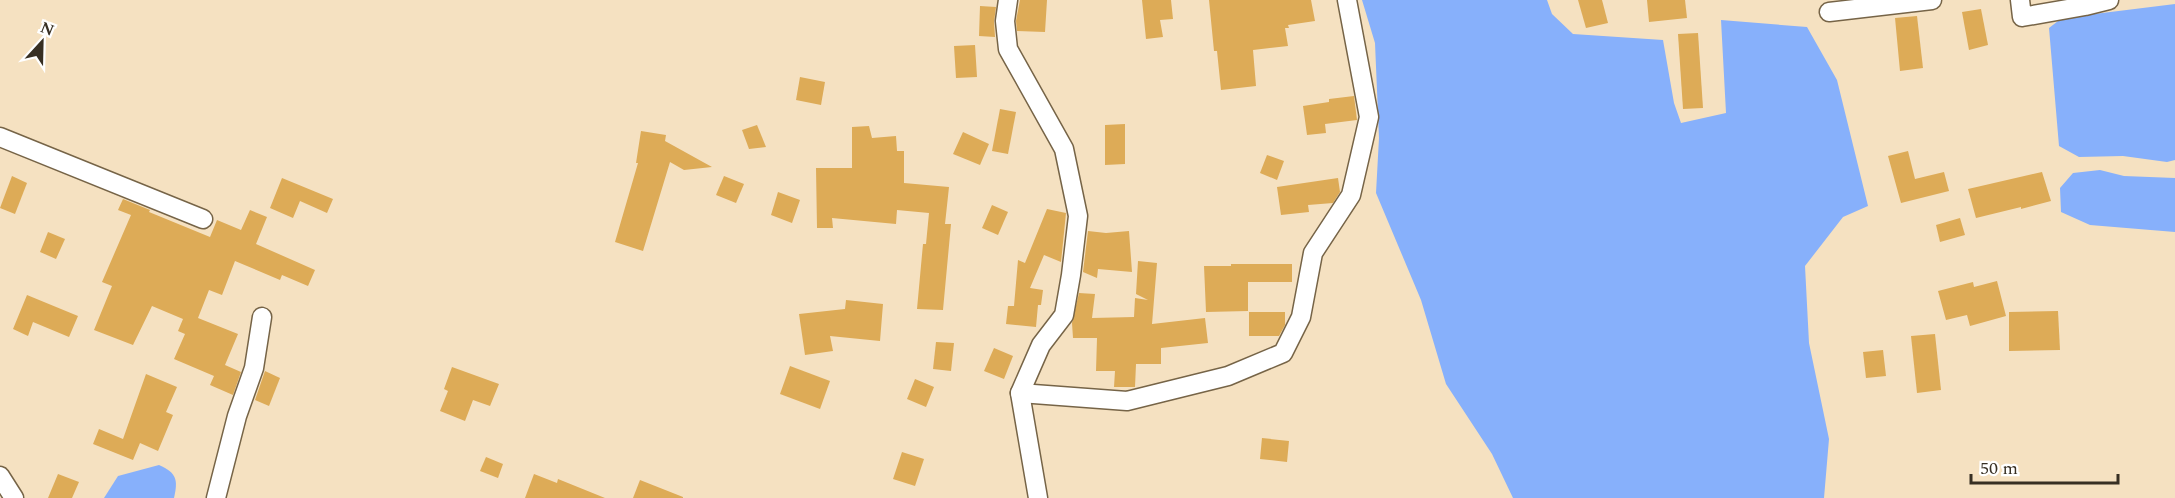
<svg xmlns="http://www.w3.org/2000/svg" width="2175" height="498" viewBox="0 0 2175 498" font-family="Spectral,serif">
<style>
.water{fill:#87b0fb}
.building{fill:#ddab57}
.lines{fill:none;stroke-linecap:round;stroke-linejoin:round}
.street-casing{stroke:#766447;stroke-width:21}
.street{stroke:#fff;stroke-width:18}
</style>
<rect width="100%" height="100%" fill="#f5e1c1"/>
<g class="water">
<path d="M1362,0H1547L1552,14L1573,34L1663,40L1674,103L1681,123L1726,113L1721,20L1807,27L1837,80L1868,206L1843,217L1805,266L1809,343L1829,439L1824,498H1513L1492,454L1446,384L1421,300L1376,193L1379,138L1375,43Z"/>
<path d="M2175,4V160L2167,162L2123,156L2079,157L2059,146L2049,28L2062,18Z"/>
<path d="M2100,170L2124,176L2175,178V232L2090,225L2061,212L2060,188L2073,173Z"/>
<path d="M159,465C177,473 178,480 174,498H104L118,476Z"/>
</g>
<g class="building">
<path d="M1020,0H1047L1045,32L1017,31L1016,21Z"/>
<path d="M1142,0H1171L1173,19L1160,20L1163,37L1146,39Z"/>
<path d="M1209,0H1311L1315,21L1288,25L1289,28H1285L1288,46L1253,50L1256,86L1221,90L1217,51H1214Z"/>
<path d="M1578,0H1602L1608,23L1586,28Z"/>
<path d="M1647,0H1685L1687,18L1649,22Z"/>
<path d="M980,6L996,7L994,22L995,37L979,36Z"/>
<path d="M1981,9L1988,45L1969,50L1962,12Z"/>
<path d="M1917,16L1923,68L1900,71L1895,18Z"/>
<path d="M1698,33L1703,108L1683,109L1678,34Z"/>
<path d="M975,45L977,77L956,78L954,46Z"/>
<path d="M800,77L825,82L821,105L796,100Z"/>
<path d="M1354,96L1357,120L1325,124L1326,133L1307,135L1303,106L1329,102V99Z"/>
<path d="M1000,109L1016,112L1008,154L992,151Z"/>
<path d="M1125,124V164L1105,165V125Z"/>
<path d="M757,125L766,147L749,149L742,130Z"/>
<path d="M869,126L872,138L896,136L897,151H904V183L949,187L945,224H951L943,310L917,309L923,244H926L929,213L897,210L896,224L832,218L833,228H817L816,168H852V127Z"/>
<path d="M641,131L666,135L665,141L712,167L684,170L670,162L643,251L615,242L638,163H636Z"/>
<path d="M963,132L989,144L980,165L953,154Z"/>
<path d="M1908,151L1915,179L1944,172L1949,191L1901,203L1888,156Z"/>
<path d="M1267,155L1284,161L1277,180L1260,173Z"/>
<path d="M2042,172L2051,201L2021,209V207L1976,218L1968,189Z"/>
<path d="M12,176L27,183L15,214L0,208Z"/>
<path d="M724,176L744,184L736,203L716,195Z"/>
<path d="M282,178L333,199L327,213L300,201L293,218L270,208Z"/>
<path d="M1338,178L1340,192L1333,203L1308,205L1309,212L1281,215L1277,187Z"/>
<path d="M778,192L800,200L792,223L771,215Z"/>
<path d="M123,199L150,210L149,212L210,237L217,220L241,230L250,210L267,217L256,244L315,270L308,286L282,275L280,280L235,261L222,295L209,290L198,318L238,334L225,365L241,372L233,395L210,385L214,376L174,359L185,334L178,331L183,319L152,306L133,345L94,330L112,286L102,282L131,215L118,210Z"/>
<path d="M992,205L1008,212L998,235L982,228Z"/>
<path d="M1047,209L1066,213L1061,262L1044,255L1030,288L1043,290L1041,305H1038L1036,327L1006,324L1008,306H1014L1018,260L1025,263Z"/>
<path d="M1960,218L1965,235L1940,242L1936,225Z"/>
<path d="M1088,231L1106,233L1129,231L1132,272L1098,269L1097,278L1083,272Z"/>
<path d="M48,232L65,239L56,259L40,252Z"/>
<path d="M1138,261L1157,263L1152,324L1205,318L1208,343L1161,348V364H1136L1135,387H1114L1115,371H1096L1097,338H1073L1072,323L1079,293L1095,294L1092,318L1134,317L1135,298L1148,300L1136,294Z"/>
<path d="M1231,264H1292V282H1248V311L1206,312L1204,266H1231Z"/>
<path d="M1997,281L2006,316L1970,326L1967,315L1946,320L1938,291L1973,282L1974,287Z"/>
<path d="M27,295L78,316L69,337L33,322L28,336L13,329Z"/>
<path d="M846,300L883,304L880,341L830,336L833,351L805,355L799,314L845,309Z"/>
<path d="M2058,311L2060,350L2009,351V312Z"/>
<path d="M1249,312H1285V325L1279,336H1249Z"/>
<path d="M1935,334L1941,390L1917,393L1911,336Z"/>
<path d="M936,342L954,343L951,371L933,369Z"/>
<path d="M994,348L1013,356L1004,379L984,371Z"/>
<path d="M1883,350L1886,376L1866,378L1863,352Z"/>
<path d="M790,366L830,381L820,409L780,394Z"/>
<path d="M452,367L499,384L490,406L473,400L465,421L440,411L448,391L444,389Z"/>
<path d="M265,371L280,378L269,406L255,400Z"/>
<path d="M146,374L177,387L166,412L173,415L158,451L140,443L133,460L93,444L99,429L123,439Z"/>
<path d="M915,379L934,387L926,407L907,399Z"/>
<path d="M1262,438L1289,441L1287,462L1260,459Z"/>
<path d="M902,452L924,459L915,486L893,479Z"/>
<path d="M486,457L503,464L498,478L480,471Z"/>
<path d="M58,474L79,482L72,498H48Z"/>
<path d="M534,474L557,483L558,479L605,498H525Z"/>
<path d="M640,480L683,497V498H633Z"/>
</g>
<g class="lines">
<defs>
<g id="street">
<path d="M1008,0L1005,21L1008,49L1064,149L1078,216L1071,275L1064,315L1041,345L1020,393L1038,498"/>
<path d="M2020,0L2022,17L2085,6L2109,0"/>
<path d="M1829,12L1932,0"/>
<path d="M0,137L203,219"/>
<path d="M1020,393L1127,401L1228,376L1283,353L1301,317L1313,253L1351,195L1369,117L1347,0"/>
<path d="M0,476L14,498"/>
<path d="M216,498L237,416L254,368L262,317"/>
</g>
</defs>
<use href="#street" class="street-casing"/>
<use href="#street" class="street"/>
</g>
<g transform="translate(42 42) rotate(22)" stroke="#ffffff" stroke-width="4.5" paint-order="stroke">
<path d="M0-4.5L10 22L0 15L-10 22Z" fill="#372f23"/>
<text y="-9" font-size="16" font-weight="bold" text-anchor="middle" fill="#372f23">N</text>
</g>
<path d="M1971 474v9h147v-9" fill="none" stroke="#372f23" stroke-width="3"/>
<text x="1980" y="474" font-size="18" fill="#372f23" stroke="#ffffff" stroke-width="4.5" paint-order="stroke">50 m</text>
</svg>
